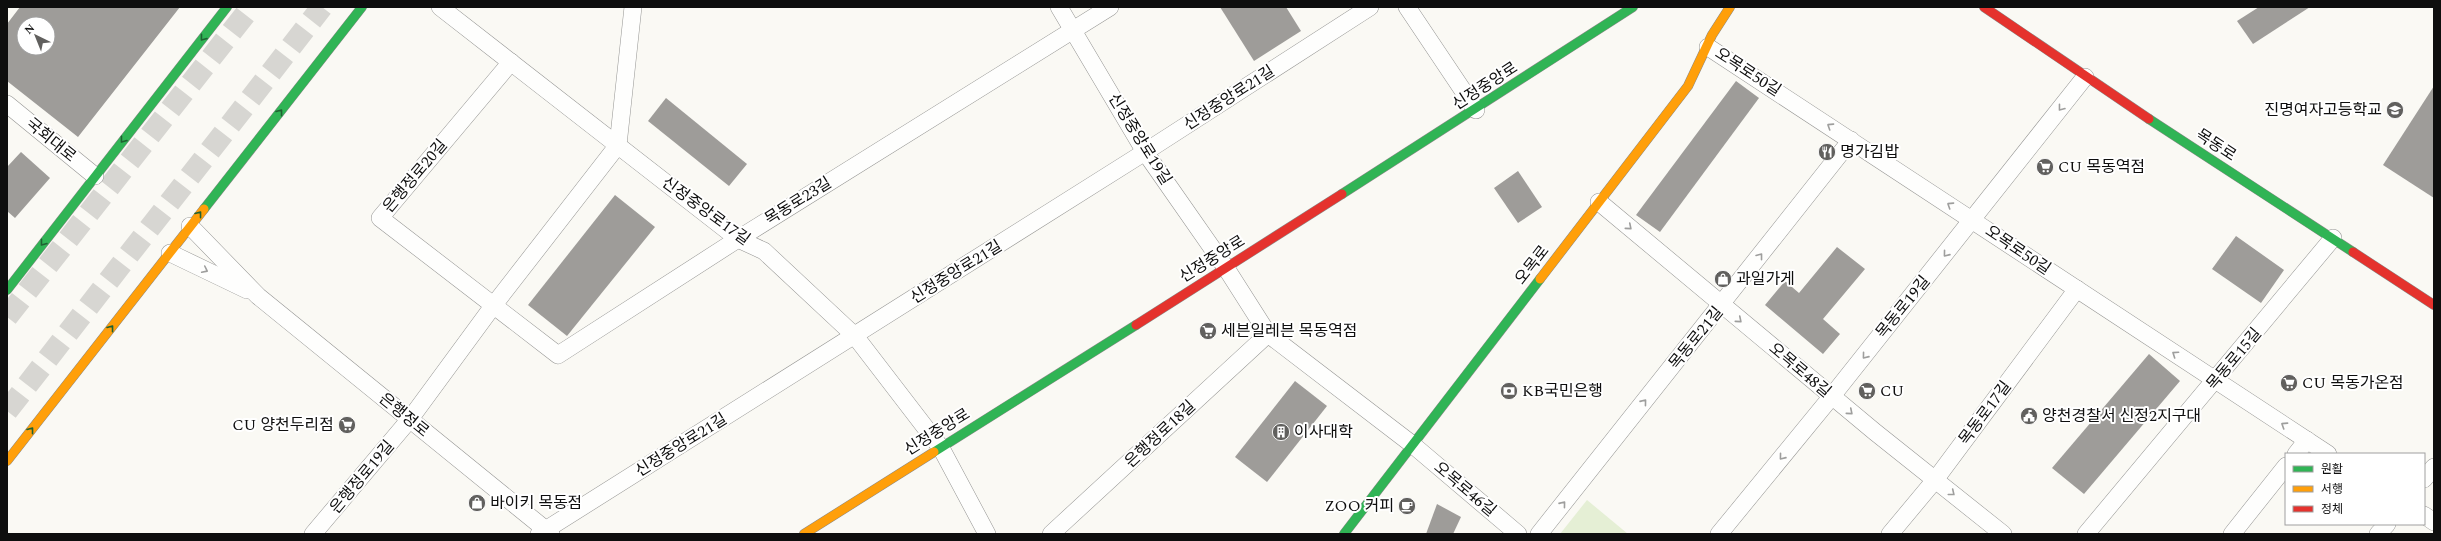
<svg xmlns="http://www.w3.org/2000/svg" width="2441" height="541" viewBox="0 0 2441 541" font-family="Spectral,'Noto Sans KR',serif">
<style>
.green{fill:#e5efd5}
.building{fill:#9e9c99;fill-rule:evenodd}
.lines{fill:none;stroke-linecap:round;stroke-linejoin:round}
.highway-tunnel{stroke:#d7d6d2;stroke-width:22;stroke-dasharray:22 11;stroke-linecap:butt}
.street-casing{stroke:#949492;stroke-width:18}
.fast-casing{stroke:#8b8a88;stroke-width:10}
.slow-casing{stroke:#8b8a88;stroke-width:10}
.jam-casing{stroke:#8b8a88;stroke-width:10}
.street{stroke:#fefefd;stroke-width:17}
.fast{stroke:#30b455;stroke-width:9}
.slow{stroke:#ff9f0a;stroke-width:9}
.jam{stroke:#e5322d;stroke-width:9}
.oneway{stroke:#1f6132}
.oneway2{stroke:#9e9e9d}
.labels{text-anchor:middle;dominant-baseline:central;stroke-width:4;stroke-linejoin:round;paint-order:stroke}
.street-label{font-size:16px;fill:#0e0e0e;stroke:#fff}
.poi-label{font-size:16px;fill:#0e0e0e;stroke:#fff;text-anchor:start}
</style>
<rect width="100%" height="100%" fill="#faf9f4"/>
<path class="green" d="M1587,500L1628,534H1560Z"/>
<g class="building">
<path d="M20,7H180L78,137L7,81V24ZM24,24H48V48H24Z"/>
<path d="M1220,7H1286L1301,31L1254,61Z"/>
<path d="M2259,7H2310L2253,44L2237,21Z"/>
<path d="M1736,81L1759,98L1660,232L1636,215Z"/>
<path d="M2434,86V198L2383,165Z"/>
<path d="M666,98L747,164L729,186L648,121Z"/>
<path d="M21,152L50,178L15,218L7,211V167Z"/>
<path d="M1518,171L1542,207L1518,223L1494,188Z"/>
<path d="M615,195L655,227L567,336L528,305Z"/>
<path d="M2236,236L2284,270L2261,303L2212,269Z"/>
<path d="M1837,247L1865,269L1823,319L1840,334L1823,354L1765,305L1785,281L1799,293Z"/>
<path d="M2149,354L2180,381L2084,494L2052,468Z"/>
<path d="M1295,381L1327,406L1267,482L1235,457Z"/>
<path d="M1437,504L1461,517L1453,534H1426Z"/>
</g>
<g class="lines">
<g class="highway-tunnel">
<path d="M7,317L251,7"/>
<path d="M7,411L322,7"/>
</g>
<defs>
<g id="street">
<path d="M440,7L738,239L764,251L855,336L941,448L987,534"/>
<path d="M1059,7L1145,152L1226,268L1268,334L1413,445L1518,534"/>
<path d="M1407,7L1476,110"/>
<path d="M1708,47L2328,454"/>
<path d="M511,62L380,218L558,355L738,239L1110,7"/>
<path d="M7,104L95,176"/>
<path d="M1599,202L1875,432L2003,534"/>
<path d="M190,226L258,296L551,534"/>
<path d="M170,253L247,290"/>
<path d="M2296,454L2307,440"/>
<path d="M2424,479L2434,467"/>
<path d="M2424,515L2434,522"/>
<path d="M313,534L410,419L493,306L618,145L633,7"/>
<path d="M539,534L1145,152L1370,7"/>
<path d="M1051,534L1268,334"/>
<path d="M1539,534L1851,140"/>
<path d="M1719,534L1832,396L2085,77"/>
<path d="M1890,534L1935,480L2077,289"/>
<path d="M2086,534L2333,238"/>
<path d="M2232,534L2286,466"/>
<path d="M2378,534L2387,524"/>
</g>
<g id="fast">
<path d="M2149,119L2353,252"/>
<path d="M1342,194L1633,7"/>
<path d="M204,209L362,7"/>
<path d="M7,290L227,7"/>
<path d="M934,452L1136,325"/>
<path d="M1344,534L1540,279"/>
</g>
<g id="slow">
<path d="M1540,279L1688,86L1712,35L1730,7"/>
<path d="M7,461L204,209"/>
<path d="M804,534L934,452"/>
</g>
<g id="jam">
<path d="M1984,7L2149,119"/>
<path d="M2353,252L2434,305"/>
<path d="M1136,325L1342,194"/>
</g>
</defs>
<use href="#street" class="street-casing"/>
<use href="#fast" class="fast-casing"/>
<use href="#slow" class="slow-casing"/>
<use href="#jam" class="jam-casing"/>
<use href="#street" class="street"/>
<use href="#fast" class="fast"/>
<use href="#slow" class="slow"/>
<use href="#jam" class="jam"/>
</g>
<defs><path id="oneway-chevron" d="M-2-3.5L2.5 0L-2 3.5" fill="none" stroke-width="1.6" stroke-linecap="round" stroke-linejoin="round"/></defs>
<g class="oneway">
<use href="#oneway-chevron" transform="translate(203 38) rotate(128)"/>
<use href="#oneway-chevron" transform="translate(280 112) rotate(-52)"/>
<use href="#oneway-chevron" transform="translate(123 140) rotate(128)"/>
<use href="#oneway-chevron" transform="translate(199 214) rotate(-52)"/>
<use href="#oneway-chevron" transform="translate(43 243) rotate(128)"/>
<use href="#oneway-chevron" transform="translate(111 328) rotate(-52)"/>
<use href="#oneway-chevron" transform="translate(31 430) rotate(-52)"/>
</g>
<g class="oneway2">
<use href="#oneway-chevron" transform="translate(2061 108) rotate(128)"/>
<use href="#oneway-chevron" transform="translate(1830 126) rotate(-147)"/>
<use href="#oneway-chevron" transform="translate(1950 205) rotate(-147)"/>
<use href="#oneway-chevron" transform="translate(1629 227) rotate(40)"/>
<use href="#oneway-chevron" transform="translate(1946 254) rotate(129)"/>
<use href="#oneway-chevron" transform="translate(1760 256) rotate(-52)"/>
<use href="#oneway-chevron" transform="translate(205 270) rotate(26)"/>
<use href="#oneway-chevron" transform="translate(1739 320) rotate(40)"/>
<use href="#oneway-chevron" transform="translate(2175 354) rotate(-146)"/>
<use href="#oneway-chevron" transform="translate(1865 356) rotate(129)"/>
<use href="#oneway-chevron" transform="translate(1644 402) rotate(-51)"/>
<use href="#oneway-chevron" transform="translate(1850 412) rotate(40)"/>
<use href="#oneway-chevron" transform="translate(2284 425) rotate(-147)"/>
<use href="#oneway-chevron" transform="translate(1782 457) rotate(129)"/>
<use href="#oneway-chevron" transform="translate(1952 493) rotate(39)"/>
<use href="#oneway-chevron" transform="translate(1563 504) rotate(-51)"/>
</g>
<defs>
<symbol id="school-disc" viewBox="-11 -11 22 22"><circle r="9.5" fill="#61605e" stroke="#fff"/><path d="M0-5L7-2L0 1L-7-2ZM-4 1L0 2.5L4 1V4Q0 6-4 4Z" fill="#fff"/></symbol>
<symbol id="restaurant-disc" viewBox="-11 -11 22 22"><circle r="9.5" fill="#61605e" stroke="#fff"/><path d="M-5-6h1v4h1v-4h1v4h1v-4h1v5L-1.5 .5V6h-2V.5L-5-1ZM5-6V6H3V1.5H1.5Q1.5-4 5-6Z" fill="#fff"/></symbol>
<symbol id="supermarket-disc" viewBox="-11 -11 22 22"><circle r="9.5" fill="#61605e" stroke="#fff"/><path d="M-6-5.5h2.5l.6 2H6L4.5 2H-2.5L-4.4-4H-6ZM-1.5 3.2a1.3 1.3 0 1 0 .1 0ZM3 3.2a1.3 1.3 0 1 0 .1 0Z" fill="#fff"/></symbol>
<symbol id="shop-disc" viewBox="-11 -11 22 22"><circle r="9.5" fill="#61605e" stroke="#fff"/><path d="M-5-2.5h2.3a2.7 3.5 0 0 1 5.4 0H5L5.5 6h-11ZM-1.5-2.5h3a1.5 2.3 0 0 0-3 0Z" fill="#fff"/></symbol>
<symbol id="bank-disc" viewBox="-11 -11 22 22"><circle r="9.5" fill="#61605e" stroke="#fff"/><path d="M-6-4H6V4H-6ZM0-2.3a2.3 2.3 0 1 0 0 4.6a2.3 2.3 0 1 0 0-4.6Z" fill="#fff"/></symbol>
<symbol id="civic-disc" viewBox="-11 -11 22 22"><circle r="9.5" fill="#61605e" stroke="#fff"/><path d="M-.6-6.5H3V-4.5H.6V-3L4-1V1h2V6H-6V1h2V-1L-.6-3ZM-1.2 2.5V6h2.4V2.5Z" fill="#fff"/></symbol>
<symbol id="building-disc" viewBox="-11 -11 22 22"><circle r="9.5" fill="#61605e" stroke="#fff"/><path d="M-4-6H4V6H1V3H-1V6H-4ZM-2.5-4.3h1.7v1.8h-1.7ZM.8-4.3h1.7v1.8H.8ZM-2.5-1h1.7V.8h-1.7ZM.8-1h1.7V.8H.8Z" fill="#fff"/></symbol>
<symbol id="cafe-disc" viewBox="-11 -11 22 22"><circle r="9.5" fill="#61605e" stroke="#fff"/><path d="M-5.5-4.5H6V0H3Q3 3.5 0 3.5H-2.5Q-5.5 3.5-5.5 0ZM3-3.2v2h1.7v-2ZM-6 4.5H4V6H-6Z" fill="#fff"/></symbol>
</defs>
<g fill-rule="evenodd">
<use href="#school-disc" x="2385" y="100" width="20" height="20"/>
<use href="#restaurant-disc" x="1817" y="142" width="20" height="20"/>
<use href="#supermarket-disc" x="2035" y="157" width="20" height="20"/>
<use href="#shop-disc" x="1713" y="269" width="20" height="20"/>
<use href="#supermarket-disc" x="1198" y="321" width="20" height="20"/>
<use href="#supermarket-disc" x="2279" y="373" width="20" height="20"/>
<use href="#bank-disc" x="1499" y="381" width="20" height="20"/>
<use href="#supermarket-disc" x="1857" y="381" width="20" height="20"/>
<use href="#civic-disc" x="2019" y="406" width="20" height="20"/>
<use href="#supermarket-disc" x="337" y="415" width="20" height="20"/>
<use href="#building-disc" x="1271" y="422" width="20" height="20"/>
<use href="#shop-disc" x="467" y="493" width="20" height="20"/>
<use href="#cafe-disc" x="1397" y="496" width="20" height="20"/>
</g>
<g class="labels">
<g class="street-label">
<text transform="translate(1748 72) rotate(33)">오목로50길</text>
<text transform="translate(1485 86) rotate(-33)">신정중앙로</text>
<text transform="translate(1229 98) rotate(-33)">신정중앙로21길</text>
<text transform="translate(1140 139) rotate(58)">신정중앙로19길</text>
<text transform="translate(51 140) rotate(39)">국회대로</text>
<text transform="translate(2216 145) rotate(33)">목동로</text>
<text transform="translate(415 176) rotate(-50)">은행정로20길</text>
<text transform="translate(798 201) rotate(-32)">목동로23길</text>
<text transform="translate(706 211) rotate(36)">신정중앙로17길</text>
<text transform="translate(2018 250) rotate(34)">오목로50길</text>
<text transform="translate(1212 259) rotate(-32)">신정중앙로</text>
<text transform="translate(1532 265) rotate(-52)">오목로</text>
<text transform="translate(956 272) rotate(-32)">신정중앙로21길</text>
<text transform="translate(1903 307) rotate(-51)">목동로19길</text>
<text transform="translate(1696 338) rotate(-51)">목동로21길</text>
<text transform="translate(2234 359) rotate(-50)">목동로15길</text>
<text transform="translate(1800 370) rotate(40)">오목로48길</text>
<text transform="translate(1985 413) rotate(-53)">목동로17길</text>
<text transform="translate(404 415) rotate(39)">은행정로</text>
<text transform="translate(937 432) rotate(-32)">신정중앙로</text>
<text transform="translate(1160 434) rotate(-43)">은행정로18길</text>
<text transform="translate(681 445) rotate(-32)">신정중앙로21길</text>
<text transform="translate(362 477) rotate(-50)">은행정로19길</text>
<text transform="translate(1465 489) rotate(40)">오목로46길</text>
</g>
<g class="poi-label">
<text x="2382" y="110" text-anchor="end">진명여자고등학교</text>
<text x="1840" y="152">명가김밥</text>
<text x="2058" y="167">CU 목동역점</text>
<text x="1736" y="279">과일가게</text>
<text x="1221" y="331">세븐일레븐 목동역점</text>
<text x="2302" y="383">CU 목동가온점</text>
<text x="1522" y="391">KB국민은행</text>
<text x="1880" y="391">CU</text>
<text x="2042" y="416">양천경찰서 신정2지구대</text>
<text x="334" y="425" text-anchor="end">CU 양천두리점</text>
<text x="1294" y="432">이사대학</text>
<text x="490" y="503">바이키 목동점</text>
<text x="1394" y="506" text-anchor="end">ZOO 커피</text>
</g>
</g>
<rect width="2441" height="541" fill="none" stroke="#0e0e0e" stroke-width="16"/>
<rect x="2285" y="453" width="140" height="72" fill="#ffffff" stroke="#9f9f9f"/>
<rect x="2293" y="466" width="20" height="6" fill="#30b455" stroke="#9f9f9f"/>
<text x="2321" y="473" font-size="12" fill="#0e0e0e">원활</text>
<rect x="2293" y="486" width="20" height="6" fill="#ff9f0a" stroke="#9f9f9f"/>
<text x="2321" y="493" font-size="12" fill="#0e0e0e">서행</text>
<rect x="2293" y="506" width="20" height="6" fill="#e5322d" stroke="#9f9f9f"/>
<text x="2321" y="513" font-size="12" fill="#0e0e0e">정체</text>
<g transform="translate(36 36) rotate(317)"><circle r="19" fill="#ffffff" stroke="#9f9f9f"/>
<path d="M0-3L7 15L0 10L-7 15Z" fill="#61605e"/>
<text y="-6" font-size="11" font-weight="bold" text-anchor="middle" fill="#0e0e0e">N</text>
</g>
</svg>
